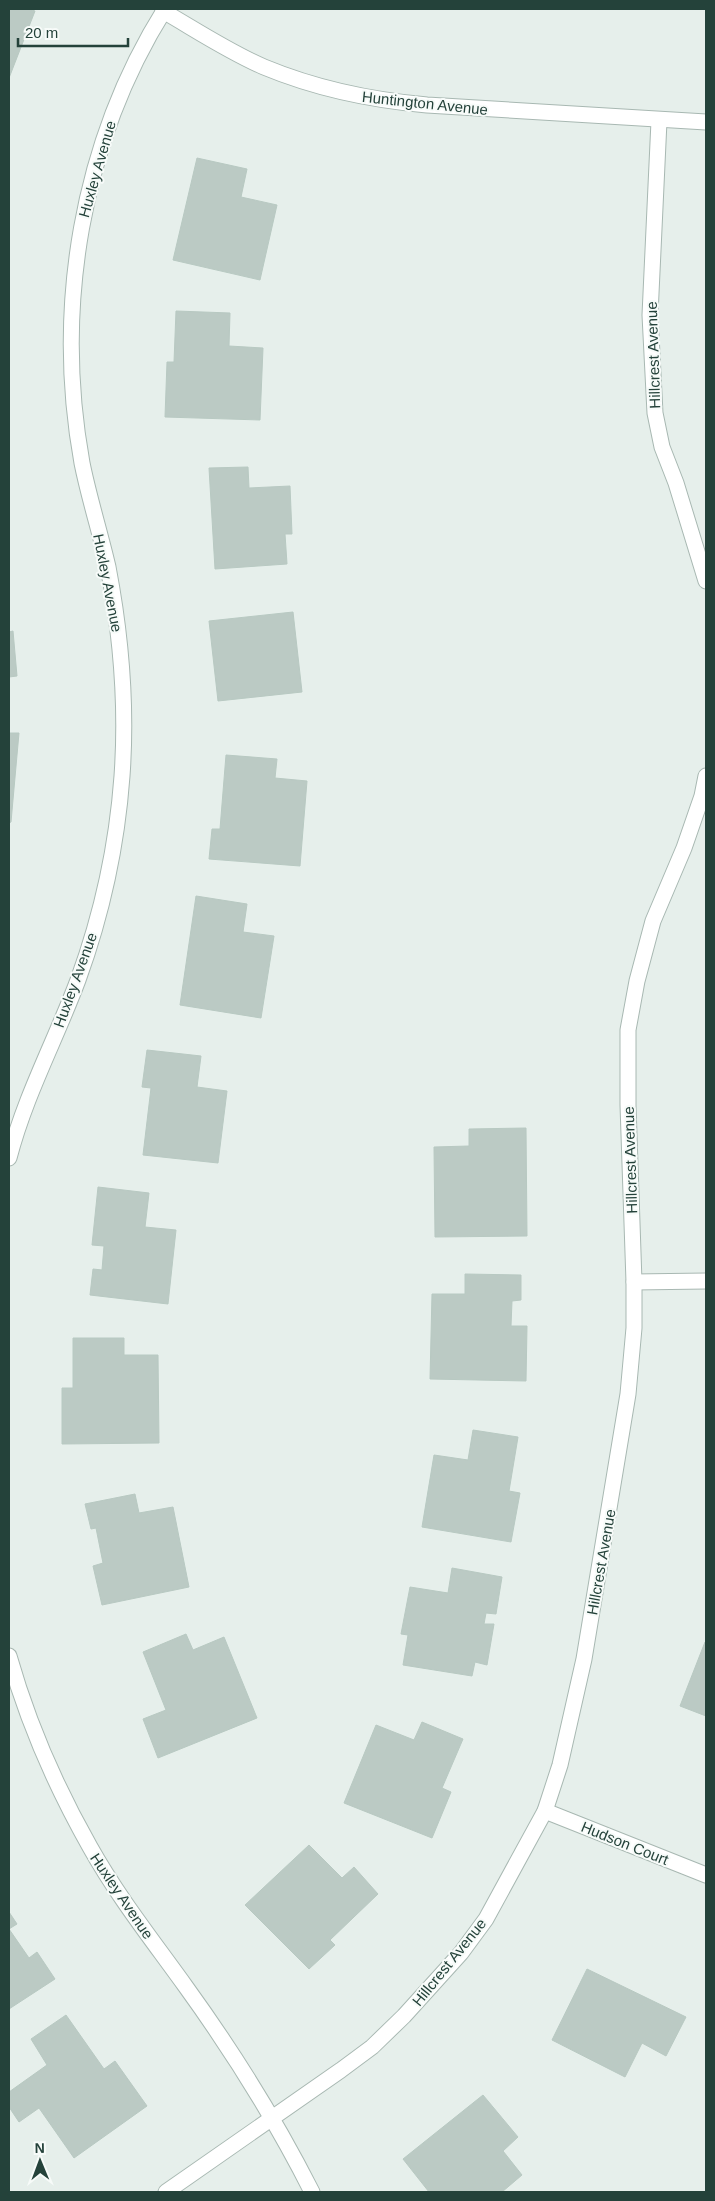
<svg xmlns="http://www.w3.org/2000/svg" width="715" height="2201" viewBox="0 0 715 2201" font-family="Arial,sans-serif">
<style>
.building{fill:#bbcac4;stroke:#b8c9c2}
.lines{fill:none;stroke-linecap:round;stroke-linejoin:round}
.street-casing{stroke:#a8b8b2;stroke-width:17}
.street{stroke:#fff;stroke-width:15}
.labels{text-anchor:middle;dominant-baseline:central;stroke-width:4;stroke-linejoin:round;paint-order:stroke}
.street-label{font-size:15px;fill:#24423a;stroke:#f7fbf9}
</style>
<rect width="100%" height="100%" fill="#e6efeb"/>
<g class="building">
<path d="M9,9H29L35,11L9,78Z"/>
<path d="M197,158L247,169L241,197L277,205L260,280L173,260Z"/>
<path d="M176,311L230,313L229,346L263,348L260,420L165,417L167,362H174Z"/>
<path d="M248,467L249,488L290,486L292,534H285L287,564L215,569L209,468Z"/>
<path d="M293,612L302,692L218,701L209,621Z"/>
<path d="M13,631L17,676L9,677V632Z"/>
<path d="M9,733H19L11,822L9,823Z"/>
<path d="M226,755L277,759L275,778L307,781L300,866L209,859L212,829H220Z"/>
<path d="M196,896L247,904L243,932L274,936L261,1018L180,1005Z"/>
<path d="M147,1050L201,1056L197,1087L227,1091L218,1163L143,1155L151,1088L142,1087Z"/>
<path d="M526,1128L527,1236L435,1237L434,1147L469,1146V1129Z"/>
<path d="M98,1187L149,1193L145,1227L176,1230L168,1304L90,1295L93,1269L102,1270L104,1246L92,1245Z"/>
<path d="M465,1274L521,1275V1300L512,1301L511,1326H527L526,1381L430,1379L432,1294H465Z"/>
<path d="M73,1338H124V1355H158L159,1443L62,1444V1388H73Z"/>
<path d="M473,1430L518,1437L509,1491L520,1493L511,1542L422,1527L434,1455L468,1460Z"/>
<path d="M135,1494L139,1513L173,1507L189,1587L102,1605L93,1566L103,1563L96,1528L91,1529L85,1504Z"/>
<path d="M452,1568L502,1577L496,1614L486,1613L484,1624H494L487,1665L475,1662L472,1676L403,1665L408,1635L401,1634L410,1587L448,1593Z"/>
<path d="M186,1634L193,1650L224,1637L257,1718L158,1758L143,1719L166,1710L143,1652Z"/>
<path d="M705,1642L706,1643V1716L680,1706Z"/>
<path d="M422,1722L463,1739L442,1788L451,1792L432,1838L344,1803L376,1725L414,1740Z"/>
<path d="M309,1845L342,1878L354,1867L378,1894L330,1940L335,1945L309,1969L245,1905Z"/>
<path d="M9,1912L17,1924L9,1929L29,1958L37,1952L55,1979L9,2009Z"/>
<path d="M587,1969L686,2017L666,2056L642,2043L625,2077L552,2040Z"/>
<path d="M66,2015L104,2069L115,2061L147,2106L74,2158L39,2108L19,2122L9,2107V2092L47,2065L31,2039Z"/>
<path d="M483,2095L518,2137L503,2151L522,2175L502,2192H429L403,2159Z"/>
</g>
<g class="lines">
<defs>
<g id="street">
<path d="M163,11C196,30 229,52 264,67C317,89 370,100 427,105L706,122"/>
<path d="M659,121L650,315L655,413L662,447L676,483L706,581"/>
<path d="M9,1158C25,1096 56,1039 78,980C102,914 117,845 122,776C127,706 121,635 108,567C100,532 89,498 82,463C54,308 81,143 165,9"/>
<path d="M634,1282L706,1281"/>
<path d="M9,1656C28,1723 56,1787 90,1847C118,1897 153,1941 186,1987C233,2052 276,2121 312,2192"/>
<path d="M545,1811L706,1875"/>
<path d="M166,2192L341,2070L372,2047L404,2016L461,1953L486,1919L545,1811L560,1765L584,1659L628,1394L634,1328V1282L628,1105V1030L637,981L653,921L684,848L702,796L706,776"/>
</g>
</defs>
<use href="#street" class="street-casing"/>
<use href="#street" class="street"/>
</g>
<g class="labels">
<g class="street-label">
<text transform="translate(425 103) rotate(6)">Huntington Avenue</text>
<text transform="translate(97 169) rotate(-74)">Huxley Avenue</text>
<text transform="translate(653 355) rotate(-92)">Hillcrest Avenue</text>
<text transform="translate(108 583) rotate(79)">Huxley Avenue</text>
<text transform="translate(75 980) rotate(-70)">Huxley Avenue</text>
<text transform="translate(630 1160) rotate(-92)">Hillcrest Avenue</text>
<text transform="translate(601 1562) rotate(-80)">Hillcrest Avenue</text>
<text transform="translate(625 1843) rotate(22)">Hudson Court</text>
<text transform="translate(122 1896) rotate(56)">Huxley Avenue</text>
<text transform="translate(449 1962) rotate(-51)">Hillcrest Avenue</text>
</g>
</g>
<rect width="715" height="2201" fill="none" stroke="#24423a" stroke-width="20"/>
<g transform="translate(40 2161) rotate(359)" stroke="#f7fbf9" stroke-width="4" paint-order="stroke">
<path d="M0-4L9 19L0 12L-9 19Z" fill="#24423a"/>
<text y="-8" font-size="14" font-weight="bold" text-anchor="middle" fill="#24423a">N</text>
</g>
<path d="M18 38v8h110v-8" fill="none" stroke="#24423a" stroke-width="2.5"/>
<text x="25" y="38" font-size="15" fill="#24423a" stroke="#f7fbf9" stroke-width="4" paint-order="stroke">20 m</text>
</svg>
